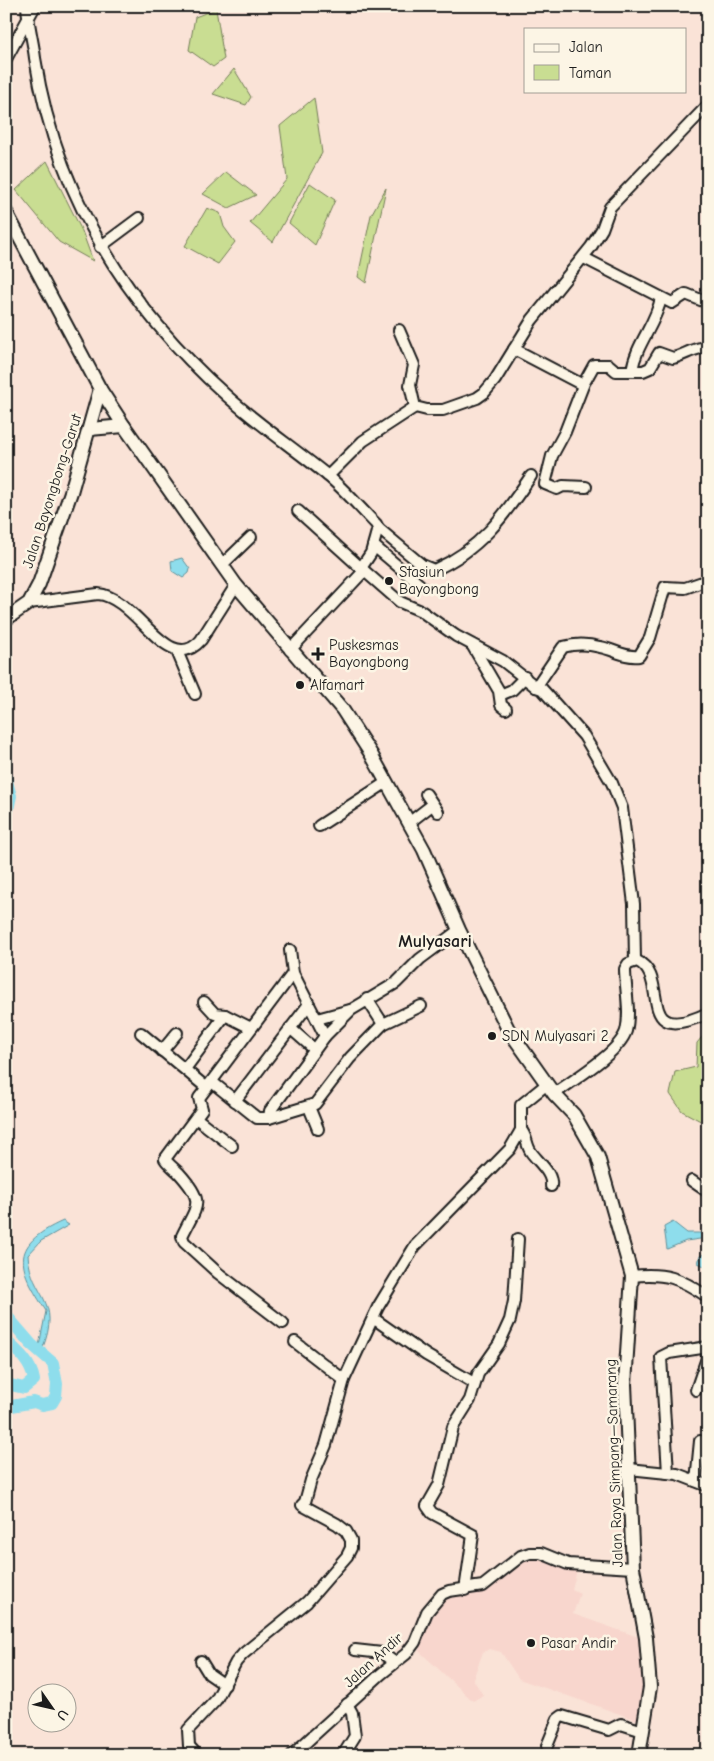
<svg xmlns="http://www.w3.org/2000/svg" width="714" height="1761" viewBox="0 0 714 1761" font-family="'Comic Neue',sans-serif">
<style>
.built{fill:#f8d6cd}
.green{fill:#c9dd92;stroke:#727c57}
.water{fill:#8eddec;stroke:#609099}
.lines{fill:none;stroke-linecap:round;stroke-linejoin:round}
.river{stroke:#8eddec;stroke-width:12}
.minor-casing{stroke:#1c1c1c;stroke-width:14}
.major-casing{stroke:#1c1c1c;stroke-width:16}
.minor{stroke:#fcf5e5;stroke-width:10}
.major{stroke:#fcf5e5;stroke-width:12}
.poi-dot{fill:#1c1c1c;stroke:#fcf5e5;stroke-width:2}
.labels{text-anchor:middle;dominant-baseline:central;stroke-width:5;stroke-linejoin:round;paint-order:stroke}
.street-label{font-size:15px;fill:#1c1c1c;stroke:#fcf5e5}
.poi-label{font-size:15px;fill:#1c1c1c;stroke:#fcf5e5;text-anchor:start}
.quarter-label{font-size:18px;font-weight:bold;fill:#1c1c1c;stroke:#fcf5e5}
</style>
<rect width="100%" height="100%" fill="#fae3d7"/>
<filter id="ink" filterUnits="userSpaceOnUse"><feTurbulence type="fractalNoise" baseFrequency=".02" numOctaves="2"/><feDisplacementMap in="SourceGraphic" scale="10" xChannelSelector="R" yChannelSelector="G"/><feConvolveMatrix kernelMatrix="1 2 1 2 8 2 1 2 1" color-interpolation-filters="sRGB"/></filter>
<g filter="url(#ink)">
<path class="built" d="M530,1558L577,1570L572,1589L580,1593L573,1614L641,1638L646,1687L640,1721L519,1679L501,1652L490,1649L483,1652L473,1679L483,1695L473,1701L419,1651L423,1633L432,1615L445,1599L491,1589L518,1563Z"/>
<g class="green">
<path d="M216,9L224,59L213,67L189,50L195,17Z"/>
<path d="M234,69L251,97L246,105L213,94Z"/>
<path d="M314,98L322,153L273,242L250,223L287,179L280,126Z"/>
<path d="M47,161L82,231L93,261L59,242L16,190Z"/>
<path d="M226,172L256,195L229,208L203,194Z"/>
<path d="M310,183L335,200L315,245L289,223Z"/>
<path d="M386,188L366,283L358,277L371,215Z"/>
<path d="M207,208L220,213L224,227L235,242L218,264L185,246Z"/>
<path d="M702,1037H708V1125L682,1111L670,1094L675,1072L696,1067L697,1043Z"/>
</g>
<g class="water">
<path d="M182,558L190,569L189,573L183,578L172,571L171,561Z"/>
<path d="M63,1221L69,1225L41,1241L28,1255C31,1298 63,1298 42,1350L31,1344L39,1346L46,1311C19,1269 7,1246 63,1221Z"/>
<path d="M673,1222L687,1233H701L708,1227V1268L698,1263L700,1256L707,1252V1238L686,1241L667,1249L664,1227Z"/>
</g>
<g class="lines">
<g class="river">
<path d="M6,778L11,796L6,818"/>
<path d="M6,1315L31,1344L53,1363L57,1384L56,1396L52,1403L42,1405L34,1402L6,1407"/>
<path d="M6,1341C19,1352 31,1363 34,1380L24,1388L6,1384"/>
</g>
<defs>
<g id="minor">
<path d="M27,6C28,24 33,41 35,58C56,194 125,305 227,396C259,425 295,449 328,476C345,490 360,508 376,524L378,528L371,553L361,568L400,602L421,611L456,636L503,661L536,687L542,689L584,736L612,783L622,808L634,904L635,961"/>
<path d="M6,59L35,6"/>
<path d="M100,247L139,218"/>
<path d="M584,258L672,303L686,294L708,303"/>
<path d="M399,330L414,365L410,385L415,407L427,410H443L477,398L484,393L495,380L532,320L591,247L602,229L610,207L708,105"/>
<path d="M514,349L583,385"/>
<path d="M632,370C636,344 656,324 661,298"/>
<path d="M328,476L363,441L415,407"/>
<path d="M586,487L563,486L557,489L545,484L552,456L565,432L584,383L594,365H609L616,371H643L650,368L659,353L673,358C683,356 691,349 702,348"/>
<path d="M298,511L361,568"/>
<path d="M378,528L422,565L434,570C480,550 504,516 531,476"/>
<path d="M374,546L420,585"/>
<path d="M222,565L251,537"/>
<path d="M29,603L98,594C137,597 168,678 201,640L236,585"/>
<path d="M472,645L499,691L501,705L506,709"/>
<path d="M290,650L364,571"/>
<path d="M177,651L195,694"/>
<path d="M536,687L563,647C574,644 588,644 600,647C613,649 625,658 639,656L650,638L665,587L685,588L708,580"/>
<path d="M500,695L512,690L525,677"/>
<path d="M426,794L438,812"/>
<path d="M410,822L432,805"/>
<path d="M319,826L387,782"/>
<path d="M290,950L293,973L325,1036"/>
<path d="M367,999L383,1024"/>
<path d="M204,1002L215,1014L225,1015L251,1028"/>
<path d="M421,1006L383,1024L350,1058L315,1104L269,1118L270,1111L325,1036L351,1010L396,983L420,959L459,930"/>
<path d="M317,1019L350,1010"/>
<path d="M290,1028L314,1049"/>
<path d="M141,1033L207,1088"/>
<path d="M162,1051L177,1033"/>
<path d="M185,1069L225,1015"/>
<path d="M212,1082L257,1118H269"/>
<path d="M554,1094C573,1080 619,1053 626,1031C631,1012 625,988 625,969L628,964L637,961C672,977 632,1048 708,1013"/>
<path d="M235,1101L309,1004"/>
<path d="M309,1107L318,1129"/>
<path d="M196,1118L232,1146"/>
<path d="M521,1130C527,1136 526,1145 531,1152C538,1162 553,1173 551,1186"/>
<path d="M692,1181L708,1192"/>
<path d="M632,1276C665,1272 680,1278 708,1297"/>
<path d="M708,1305V1311"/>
<path d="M373,1318L426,1355L474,1383"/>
<path d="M283,1323L218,1273L184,1242L182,1236C197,1205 206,1203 179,1173C174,1168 168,1164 165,1159L202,1109L199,1098L293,973"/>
<path d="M295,1342L344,1380"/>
<path d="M696,1390L708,1355"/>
<path d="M629,1469L677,1474L708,1486"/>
<path d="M668,1473L661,1357L669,1353L708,1347"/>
<path d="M696,1481L700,1441"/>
<path d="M465,1590L473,1535L432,1513L427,1506L439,1485L453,1427L470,1400L478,1374L499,1344L510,1320L514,1301L518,1239"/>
<path d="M355,1650L382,1653L394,1662"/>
<path d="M201,1661L209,1674L225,1685"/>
<path d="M547,1746L558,1719L562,1716L609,1730L621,1724L643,1731"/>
<path d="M197,1755L189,1746L188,1730L216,1700L236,1662L243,1654L307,1602L347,1556L351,1548V1540L346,1531L337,1524L302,1505L305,1502L311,1480L326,1445L344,1380L378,1307L415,1246L510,1149L521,1130V1105L547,1084"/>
<path d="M292,1755L381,1674L406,1654L415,1642L427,1612L442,1594L449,1591L483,1586L521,1556L530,1553H541L568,1564L633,1568"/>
<path d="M343,1755L355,1736L352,1713L347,1704"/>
</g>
<g id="major">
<path d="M6,212L100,389L124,426L236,585L342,709L371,754L424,850L459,930L508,1029L554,1094L574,1115L598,1157L632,1276L625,1384L633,1568L646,1638L650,1687L639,1755"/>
<path d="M90,429L124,426"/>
<path d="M6,619L29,603L39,584L71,492L100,389"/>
</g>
</defs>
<use href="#minor" class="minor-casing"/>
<use href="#major" class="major-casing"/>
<use href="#minor" class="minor"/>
<use href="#major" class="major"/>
</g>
</g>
<g class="poi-dot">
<circle cx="389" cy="581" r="5"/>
<path d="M315.5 646.5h5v5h5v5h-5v5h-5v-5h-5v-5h5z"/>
<circle cx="300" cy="685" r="5"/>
<circle cx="492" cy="1036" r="5"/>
<circle cx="531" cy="1643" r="5"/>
</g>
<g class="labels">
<g class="street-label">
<text transform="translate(52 491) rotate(-72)">Jalan Bayongbong-Garut</text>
<text transform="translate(614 1463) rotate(-92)">Jalan Raya Simpang—Samarang</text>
<text transform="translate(373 1660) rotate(-42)">Jalan Andir</text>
</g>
<g class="poi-label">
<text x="399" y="572">Stasiun<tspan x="399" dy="17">Bayongbong</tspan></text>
<text x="329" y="645">Puskesmas<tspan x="329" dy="17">Bayongbong</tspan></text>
<text x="310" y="685">Alfamart</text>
<text x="502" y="1036">SDN Mulyasari 2</text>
<text x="541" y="1643">Pasar Andir</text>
</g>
<g class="quarter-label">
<text x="435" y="941">Mulyasari</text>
</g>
</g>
<rect width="714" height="1761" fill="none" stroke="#fcf5e5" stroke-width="25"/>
<rect x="12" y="12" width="689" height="1736" fill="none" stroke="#1c1c1c" stroke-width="2" filter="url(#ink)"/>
<rect x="524" y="28" width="162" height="65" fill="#fcf5e5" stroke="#a29e95"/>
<rect x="534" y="44" width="25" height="8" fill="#fcf5e5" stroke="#a29e95"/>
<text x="569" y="52" font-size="15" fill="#1c1c1c">Jalan</text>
<rect x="534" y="65" width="25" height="15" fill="#c9dd92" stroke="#a29e95"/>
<text x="569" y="78" font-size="15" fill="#1c1c1c">Taman</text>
<g transform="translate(52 1708) rotate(124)"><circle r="24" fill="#fcf5e5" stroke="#a29e95"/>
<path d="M0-4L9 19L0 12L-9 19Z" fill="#1c1c1c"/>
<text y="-8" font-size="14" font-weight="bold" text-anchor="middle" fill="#1c1c1c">U</text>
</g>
</svg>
